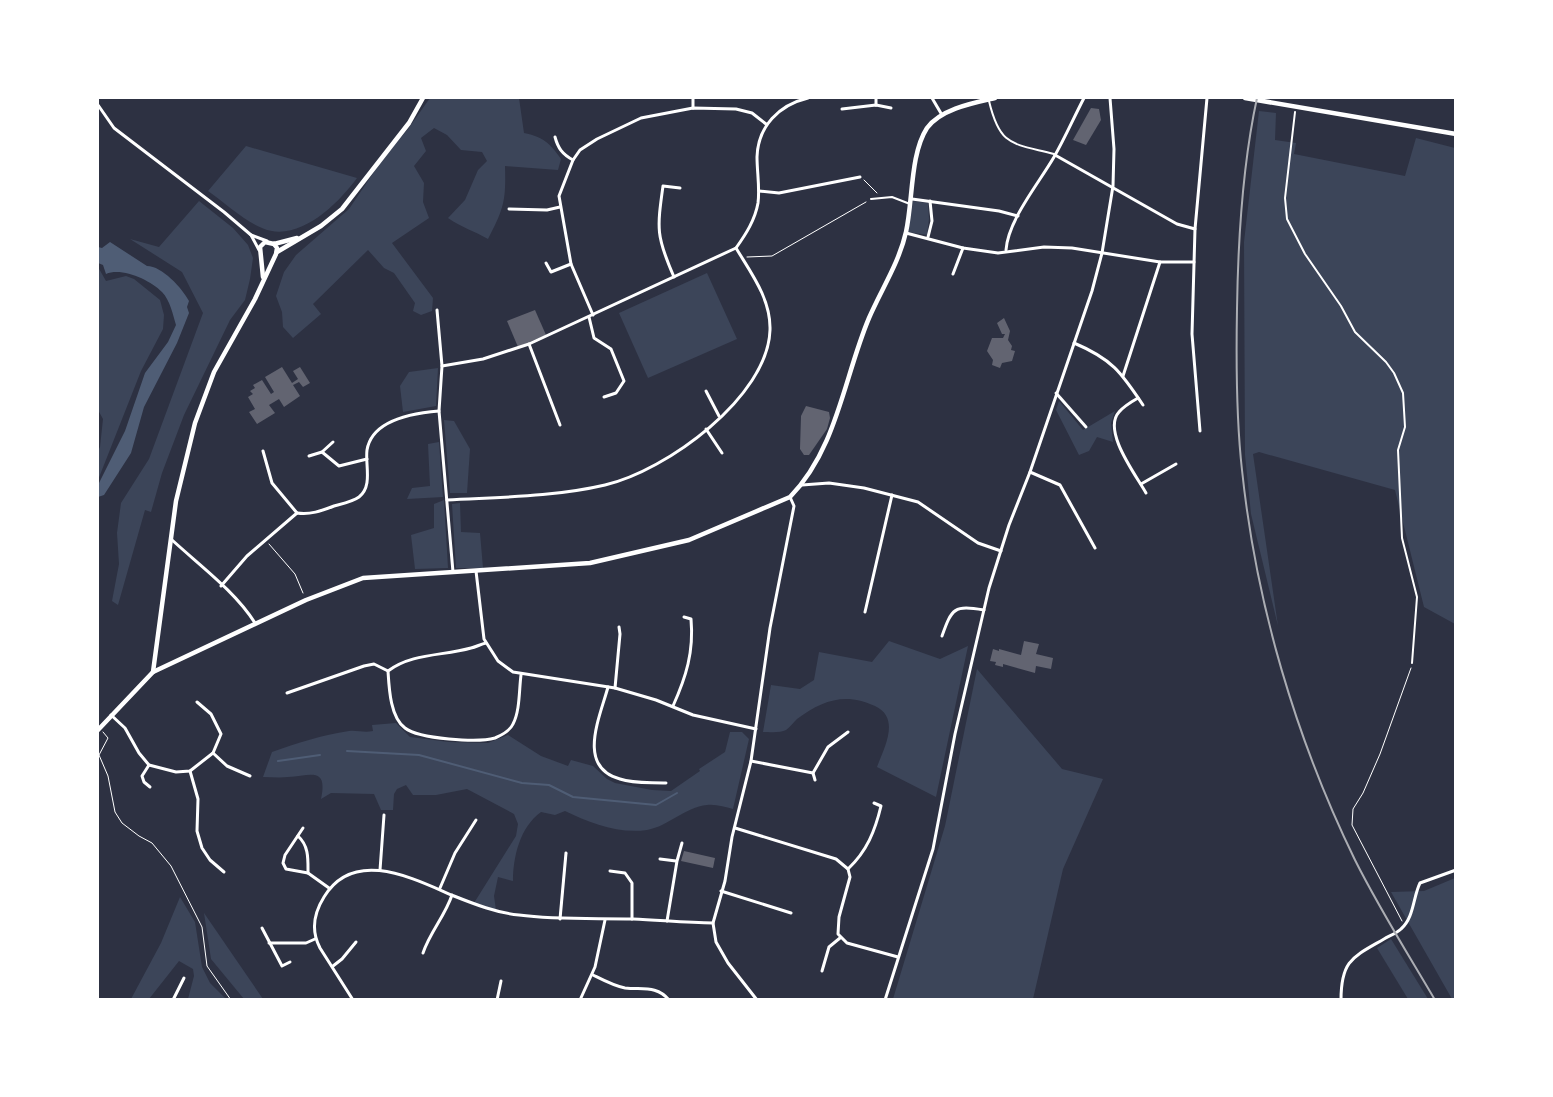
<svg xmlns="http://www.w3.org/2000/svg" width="1553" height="1097" viewBox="0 0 1553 1097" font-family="Manrope,sans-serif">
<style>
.green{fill:#3c4559}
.water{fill:#4f5d75}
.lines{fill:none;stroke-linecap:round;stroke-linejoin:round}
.stream{stroke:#4f5d75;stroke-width:2}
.building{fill:#626471}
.path{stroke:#fff;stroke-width:1}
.service{stroke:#fff;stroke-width:2}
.minor{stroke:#fff;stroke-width:3}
.tertiary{stroke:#fff;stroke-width:4.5}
.rail{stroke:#abadb3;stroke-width:2}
</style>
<rect width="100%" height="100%" fill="#2d3142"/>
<g class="green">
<path d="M430,98H519L524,133C543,137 550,143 561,159L558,170L505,166C506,201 504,208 488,239C474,231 461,227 448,218L465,200L478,170L487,161L482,152L461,150L447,135L434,128L421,138L426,151L414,166L424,183L423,202L429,218L392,243L433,298L432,311L421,315L413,311L415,303L394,273L384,268L368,250L313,304L321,314L293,338L283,327L282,312L276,296L284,272L296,255L349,209L382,160L408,129Z"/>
<path d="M1259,111L1276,113L1275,140L1296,143L1294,154L1405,176L1416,138L1455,148V624L1424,607L1395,490L1259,452L1253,454L1278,626L1251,514L1245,455L1244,242Z"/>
<path d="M246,146L357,178C338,204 298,244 262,228C244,221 224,202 208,191Z"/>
<path d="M199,201L233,228L248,245L253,258L250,279L245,300L230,320L184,415L162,473L151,512L145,510L118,605L112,601L119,564L117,533L121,503L149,459L203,313L182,272L130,239L159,247Z"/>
<path d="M913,201L928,203L929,219L927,235L908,232Z"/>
<path d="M98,267L106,281L126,276L134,279L160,300L164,315L163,329L141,371L98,480V451L100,447L103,419L98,410Z"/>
<path d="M707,273L737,339L648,378L619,313Z"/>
<path d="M438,368L436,406L403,412L400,386L409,372Z"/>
<path d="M1059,401L1083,430L1115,411L1111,423L1113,442L1097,437L1089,451L1079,455L1056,410Z"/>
<path d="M444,420L454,421L470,449L467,493H450Z"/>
<path d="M439,442L443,497L407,499L412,488L430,486L428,444Z"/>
<path d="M444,500L448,568L415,569L411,535L434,528V504Z"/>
<path d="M460,503L461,532L480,533L483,568H456L452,504Z"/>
<path d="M889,641L940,659L968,646L936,797L877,767C884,748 901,718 875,706C846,692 822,700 797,719C794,722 790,727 786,730C781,733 770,732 763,732L771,685L800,689L814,680L819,652L872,662Z"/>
<path d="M977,669L1062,769L1103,779L1063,869L1033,999H893L945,826Z"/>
<path d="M396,723L410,737L449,742L488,743L508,735L541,756L568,766L571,760L593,766L607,779L615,783L652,790L671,791L700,771L699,769L725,752L730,732H742L749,739L733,809C725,807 716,804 707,805C685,807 669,826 647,830C618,834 590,823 565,811L555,815L541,812C520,827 513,857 513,881L498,877L494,896L496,910L474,903L516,836L518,824L514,814L467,789L436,795H413L406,785L397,789L394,794L393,810H381L374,794L331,793L321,799C328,766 310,776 288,777C280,778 271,777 263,777L272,752C297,743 322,735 349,731C357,730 364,733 373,731L372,725Z"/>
<path d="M1455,878V999H1452L1391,892L1424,891Z"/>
<path d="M180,897L195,922L202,967L210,983L226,999H188L194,976L193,969L179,961L149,999H131L161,943Z"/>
<path d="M204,913L263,999H244L211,959Z"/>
<path d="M1391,939L1428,999H1408L1377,948Z"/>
</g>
<path class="water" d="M110,242L147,266C162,266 182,288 189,301L187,307L189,313L177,343L144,407L131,453L104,495L98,497V485L125,431L145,373L168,342L176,325C173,315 170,300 162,292C150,280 122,267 106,274L103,265L98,263V247L102,248Z"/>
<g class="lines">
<g class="stream">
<path d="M347,751L419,755L522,783L549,785L573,797L656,805L677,793"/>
<path d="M278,761L320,755"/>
</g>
</g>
<g class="building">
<path d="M1091,108L1099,109L1101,120L1086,145L1073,140Z"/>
<path d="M535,310L546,335L518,347L507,321Z"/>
<path d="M1004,318L1010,331L1008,340L1012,346L1011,350L1015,351L1012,361L1002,363L1000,368L992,365L993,360L987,351L992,338H1003L1005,334H1002L997,323Z"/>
<path d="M282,367L292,383L298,379L293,371L300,367L310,383L303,387L299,382L293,385L300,396L284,407L279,399L269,405L275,413L257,424L249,412L255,409L248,397L253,394L250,391L255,388L253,385L262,380L271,394L274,392L265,377Z"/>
<path d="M806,406L829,412L830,418L827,429L809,455H804L800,449L801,416Z"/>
<path d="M1024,641L1039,644L1036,654L1053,658L1051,669L1036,666L1035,673L1003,664V667L995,665L996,662L990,661L993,649L999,651V649L1021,655Z"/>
<path d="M684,851L715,858L713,868L681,861Z"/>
</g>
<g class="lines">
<g class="path">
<path d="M864,180L877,193"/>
<path d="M747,257L772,256L866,202"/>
<path d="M269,544L295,574L303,593"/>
<path d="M103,732L108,738L99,755L108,776L115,812L122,823L139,836L152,843L171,866L202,927L207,966L231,1000"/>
<path d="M1402,921L1352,825L1353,809L1363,793L1380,754L1411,668"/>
</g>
<g class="service">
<path d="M989,101C1000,147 1012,143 1054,154"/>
<path d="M1295,112L1285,198L1287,219L1305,254L1341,306L1355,332L1386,362L1394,373L1403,393L1405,427L1398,450L1402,538L1417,597L1412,663"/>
<path d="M871,199L892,197L910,204"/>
</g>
<g class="minor">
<path d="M876,98V105"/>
<path d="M932,98L942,115"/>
<path d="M98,105L114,128L224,212L251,235L259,250"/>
<path d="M693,108V98"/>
<path d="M842,109L876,105L891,108"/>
<path d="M555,137C558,148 562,154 573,160"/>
<path d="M1055,155L1177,224L1195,229"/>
<path d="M759,191L779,193L860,177"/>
<path d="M912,199L999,211L1018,216"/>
<path d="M509,209L547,210L560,207"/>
<path d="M906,233L963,248L998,253L1044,247L1072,248L1160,262H1194"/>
<path d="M251,235L267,241"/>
<path d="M928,237L932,221L930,201"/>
<path d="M1006,250C1008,220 1039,183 1054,157C1065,138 1074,117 1084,98"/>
<path d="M546,263L551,272L571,264"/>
<path d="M953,274L963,248"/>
<path d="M674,277C656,236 657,229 663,186L680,188"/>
<path d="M437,310L442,366L439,411L453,572"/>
<path d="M593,315L571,264L559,196L573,160L580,150L597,139L641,118L693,108L736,109L752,113L766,124"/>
<path d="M589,317L594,338L611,349L624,381L616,393L604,397"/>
<path d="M1074,343C1112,359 1121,372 1143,405"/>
<path d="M529,344L560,425"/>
<path d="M442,366L483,359L529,344L736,248C746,234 755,220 758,203C760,188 757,172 757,157C758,126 779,105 808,98"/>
<path d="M1123,376L1160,262"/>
<path d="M706,391L719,416"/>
<path d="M1056,393L1086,427"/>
<path d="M1138,398C1131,402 1124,406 1119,412C1102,431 1136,475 1146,493"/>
<path d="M706,429L722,453"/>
<path d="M1200,431L1192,334L1195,229L1207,98"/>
<path d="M263,451L272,483L297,513"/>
<path d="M322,452L339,466L367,459"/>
<path d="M309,456L322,452L333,442"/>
<path d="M1030,472L1060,485L1095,548"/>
<path d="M1141,484L1176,464"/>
<path d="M802,485L829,483L864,488L918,502L978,543L1001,551"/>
<path d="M447,500C500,497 554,497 605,485C666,471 768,397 770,330C771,299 751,273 736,248"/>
<path d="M171,539C199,565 235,591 255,623"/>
<path d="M476,571L484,639L498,661L513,672L615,688L656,700L693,715L756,729"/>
<path d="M221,586L247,556L297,513C310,515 321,511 334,506C341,504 352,502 359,497C373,486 365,465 367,450C372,420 414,413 439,411"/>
<path d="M865,612L892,495"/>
<path d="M942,636C952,608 954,605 984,610"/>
<path d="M486,643C481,644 476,647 471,648C443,656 412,653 388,671C389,687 390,717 405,728C419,739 478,743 495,738C502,735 510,731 513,724C520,711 519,690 521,675"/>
<path d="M608,687C600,717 576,767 620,779C634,784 651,782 666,783"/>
<path d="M615,688L620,634L619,627"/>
<path d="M287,693L364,666L374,664L388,671"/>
<path d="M673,706C686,677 694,652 691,619L684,617"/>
<path d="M111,715L125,728L139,753L149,765L176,772L190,771L213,753L221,734L211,714L197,702"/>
<path d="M213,753L227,766L250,776"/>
<path d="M751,761L813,773"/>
<path d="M149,765L142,776L144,782L150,787"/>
<path d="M190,771L198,799L197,831L202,848L210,860L224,872"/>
<path d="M815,780L813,773L828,747L848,732"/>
<path d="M303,828L285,855L283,863L286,869L308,873L329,888"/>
<path d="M735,828L836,859L848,869L850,877L839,917L838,934L847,943L898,957"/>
<path d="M298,836C309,846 308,859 308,873"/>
<path d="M660,859L676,861"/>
<path d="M848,869C867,851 875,831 881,806L874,803"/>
<path d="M380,870L384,815"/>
<path d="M610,871L625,873L632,883V919"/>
<path d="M440,888L455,853L476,820"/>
<path d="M721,891L791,913"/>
<path d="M560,919L566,853"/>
<path d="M667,921L677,861L682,843"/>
<path d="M262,928L282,966L290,962"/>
<path d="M269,943H306L315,939"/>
<path d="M423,953C430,932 445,916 452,895"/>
<path d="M333,966L342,959L356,942"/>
<path d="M822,971L829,947L840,938"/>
<path d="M593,975C603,980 614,986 625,988C642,990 657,985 669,1000"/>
<path d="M173,1000L184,978"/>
<path d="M353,1000L320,948C311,931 314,913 324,897C354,847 414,879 454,896C474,904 497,913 519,915C557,920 595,918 633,919C660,920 686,923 713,923"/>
<path d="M497,1000L501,981"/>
<path d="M580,1000L595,967L605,920"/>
<path d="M757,1000L728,963L716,942L713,923L725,881L732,837L751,761L770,628L794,506L790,497"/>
<path d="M885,1000L933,849L955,734L989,588L1009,525L1030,472L1092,291L1102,253L1113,186L1114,149L1110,98"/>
<path d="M1341,1000C1341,960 1353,957 1384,939C1389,936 1397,933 1401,929C1414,918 1413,897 1420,883L1456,870"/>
</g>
<g class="tertiary">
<path d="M1245,98L1456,134"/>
<path d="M274,244L297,238"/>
<path d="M277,252L321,226L342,209L409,123L423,98"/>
<path d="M263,277L260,247L265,242L274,244"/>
<path d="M153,672L306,600L363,578L590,563L689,540L790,497C837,449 844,377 869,318C881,290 899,263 906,232C913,201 910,154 927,128C941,109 973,103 995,98"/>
<path d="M98,730L153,672L176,501L195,423L214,372L255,299L276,254L277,248L274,244"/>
</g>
<path class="rail" d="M1257,98C1242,167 1238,239 1237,309C1236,363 1236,417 1242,470C1256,604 1296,739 1355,860C1379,908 1408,954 1435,1000"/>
</g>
<rect width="1553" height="1097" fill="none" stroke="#ffffff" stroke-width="198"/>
</svg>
